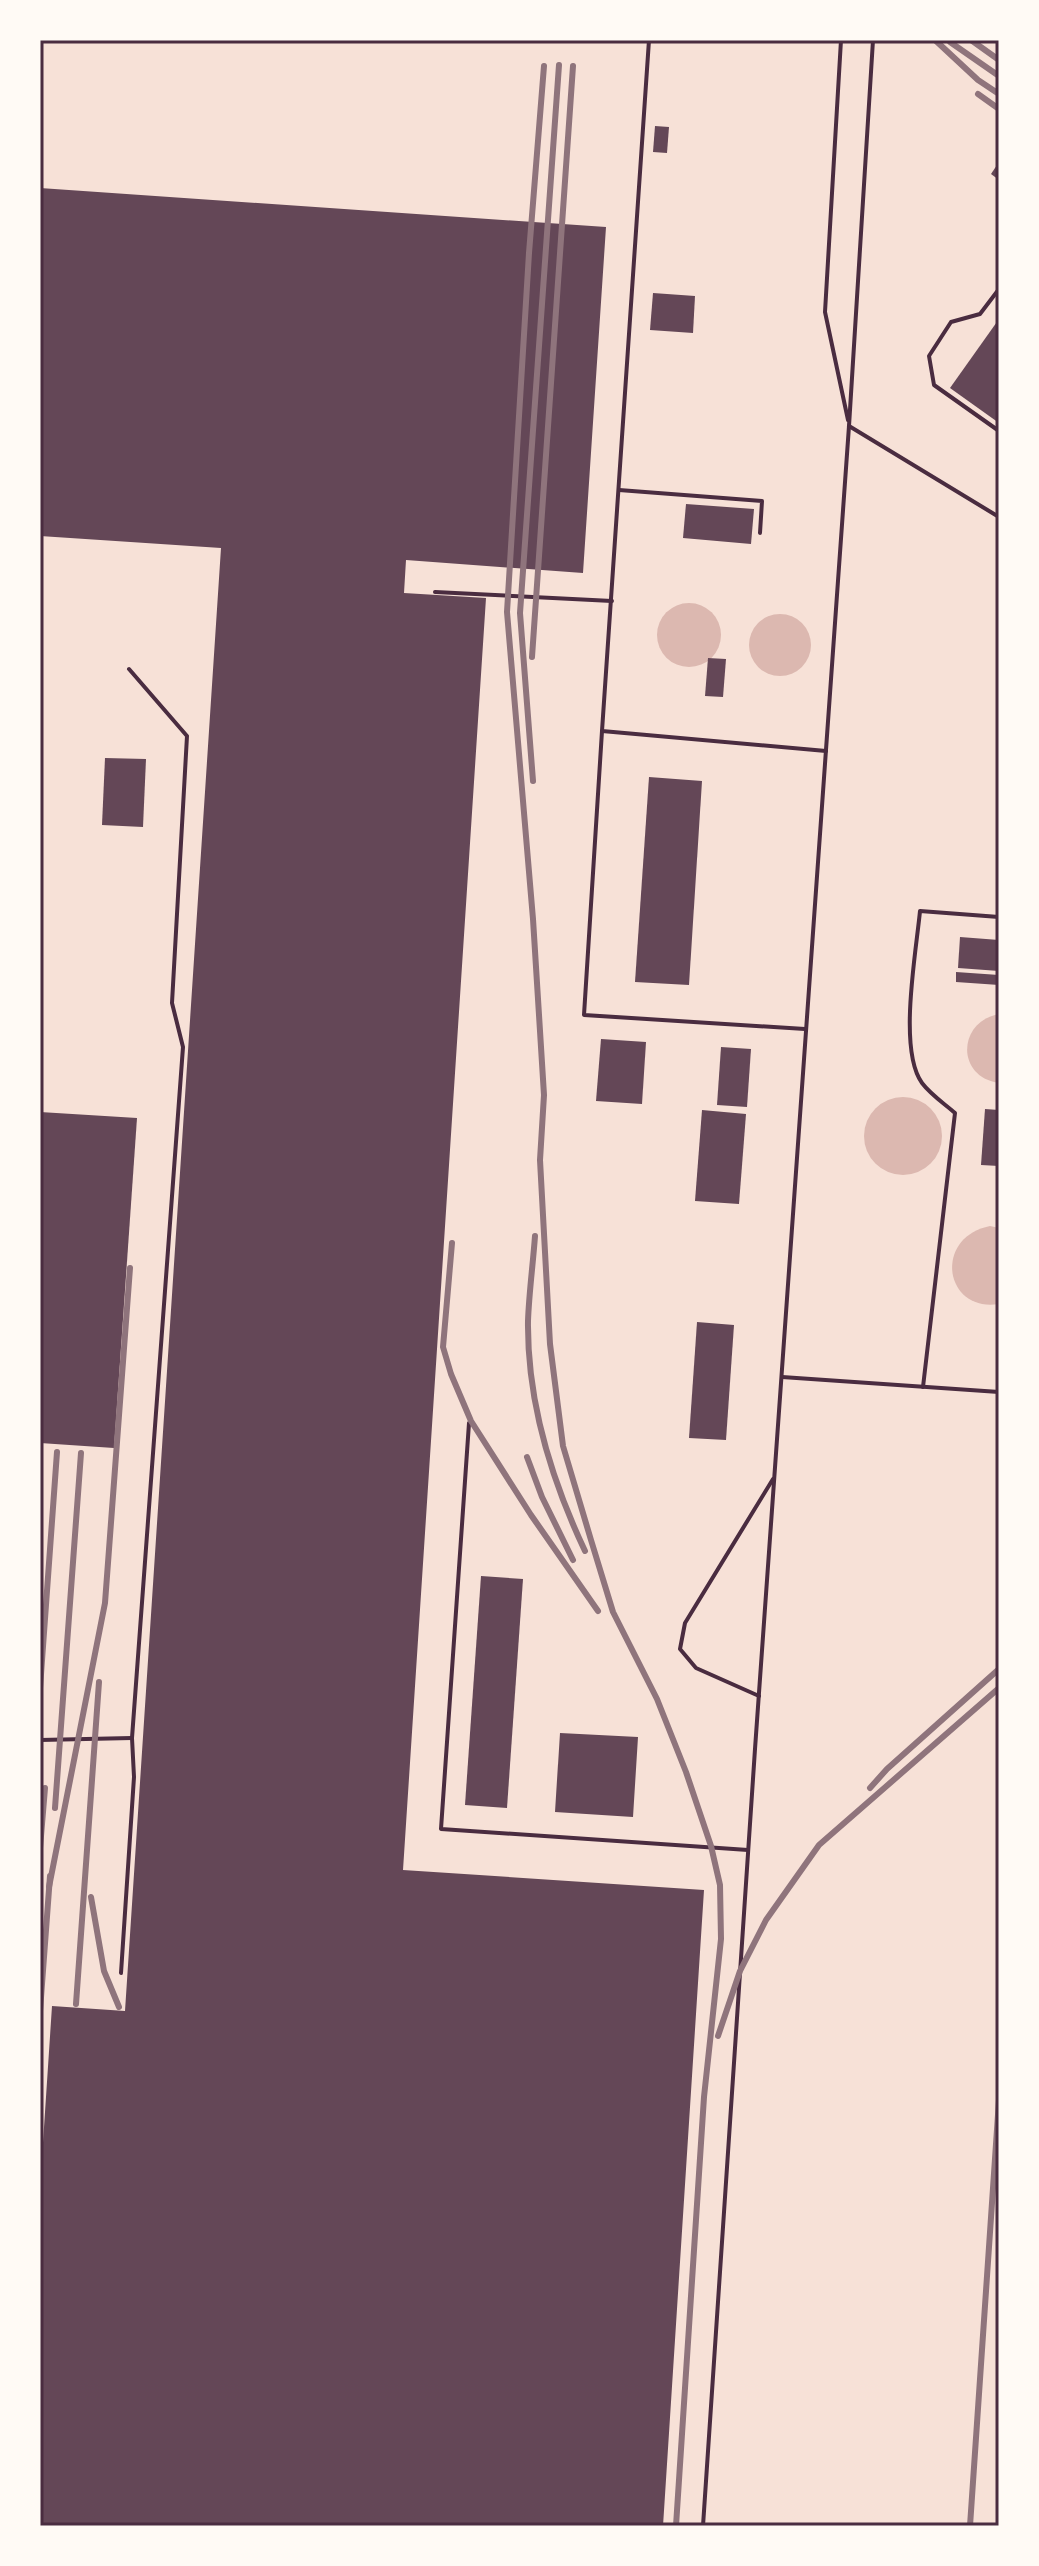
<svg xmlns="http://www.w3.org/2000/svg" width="1039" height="2566" viewBox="0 0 1039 2566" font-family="'Nunito Sans',sans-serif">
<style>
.water{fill:#dcb8b0}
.building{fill:#644757}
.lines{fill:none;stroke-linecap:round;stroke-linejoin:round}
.service{stroke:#4a2c40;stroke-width:4}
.rail{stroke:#8f747c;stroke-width:6}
.neatline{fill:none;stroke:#4a2c40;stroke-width:3}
</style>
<rect width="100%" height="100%" fill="#f7e1d7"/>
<g class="water">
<circle cx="689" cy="635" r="32"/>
<circle cx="780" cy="645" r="31"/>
<path d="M999,1014V1083C956,1077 957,1022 999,1014Z"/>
<circle cx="903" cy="1136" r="39"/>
<path d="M990,1226L999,1228V1304C945,1313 932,1238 990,1226Z"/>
</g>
<g class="building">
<path d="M655,126L669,127L667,153L653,152Z"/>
<path d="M999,162V180L991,174Z"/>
<path d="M40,188L606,227L583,573L406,560L404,593L486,598L403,1870L704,1890L663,2526H40V2188L52,2006L125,2011L221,548L40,536Z"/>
<path d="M653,293L695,296L693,333L650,330Z"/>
<path d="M999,319V423L950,388Z"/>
<path d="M686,504L754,509L751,544L683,538Z"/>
<path d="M708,658L726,659L723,697L705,696Z"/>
<path d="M105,758L146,759L143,827L102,825Z"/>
<path d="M649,777L702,781L689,985L635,982Z"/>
<path d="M960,937L999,940V971L958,968Z"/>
<path d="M956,972L999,975V985L956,982Z"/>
<path d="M601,1039L646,1042L642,1104L596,1101Z"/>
<path d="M721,1047L751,1049L747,1107L717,1105Z"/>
<path d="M985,1109L999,1110V1166L981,1165Z"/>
<path d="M702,1110L746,1114L739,1204L695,1201Z"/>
<path d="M40,1112L137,1118L114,1448L40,1443Z"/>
<path d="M697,1322L734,1325L726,1440L689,1438Z"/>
<path d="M481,1576L523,1579L507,1808L465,1805Z"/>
<path d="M560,1733L638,1737L633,1817L555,1812Z"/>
</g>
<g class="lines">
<g class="service">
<path d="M649,40L602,731L826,751"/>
<path d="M841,40L825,312L848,420"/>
<path d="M999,289L980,314L951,322L929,356L934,385L999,431"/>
<path d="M849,426L999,517"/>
<path d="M619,490L762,501L760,533"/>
<path d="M435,592L612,601"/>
<path d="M602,731L584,1015L805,1029"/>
<path d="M782,1377L999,1392"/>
<path d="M923,1387L955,1113C945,1104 931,1095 922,1083C898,1050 916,953 920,911L999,917"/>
<path d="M469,1423L441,1829L748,1850"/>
<path d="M759,1696L696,1668L680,1649L685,1623L773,1479"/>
<path d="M40,1740L132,1738"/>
<path d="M121,1973L134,1777L132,1738L183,1047L172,1003L187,736L129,669"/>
<path d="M703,2526L755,1749L849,426L873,40"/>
</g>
<g class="rail">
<path d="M935,40L978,80L999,94"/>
<path d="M971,40L999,60"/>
<path d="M950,42L999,76"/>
<path d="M544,66L529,253L507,612L533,919L544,1095L540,1160L550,1344L563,1446L591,1540L613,1612L657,1699L686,1772L711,1846L720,1885L721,1939L704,2097L676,2526"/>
<path d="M978,94L999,109"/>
<path d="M532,657L573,66"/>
<path d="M533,781L520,613L559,65"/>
<path d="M535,1236C533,1264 529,1293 528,1321C527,1401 551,1479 585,1551"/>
<path d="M452,1243L443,1347L451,1374L471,1421L531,1515L598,1611"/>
<path d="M527,1457L542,1497L573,1560"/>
<path d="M40,1688L57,1452"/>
<path d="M870,1788L887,1769L999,1669"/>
<path d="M55,1808L81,1453"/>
<path d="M40,1848L45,1788"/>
<path d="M49,1887L105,1603L130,1268"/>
<path d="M91,1897L104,1971L119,2007"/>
<path d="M76,2004L99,1682"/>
<path d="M40,2011L50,1876"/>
<path d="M718,2036L740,1971L766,1920L819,1845L999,1688"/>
<path d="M970,2526L999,2100"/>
</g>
</g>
<rect width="1039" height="2566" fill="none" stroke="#fffaf5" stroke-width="84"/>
<rect x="42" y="42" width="955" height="2482" class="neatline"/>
</svg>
